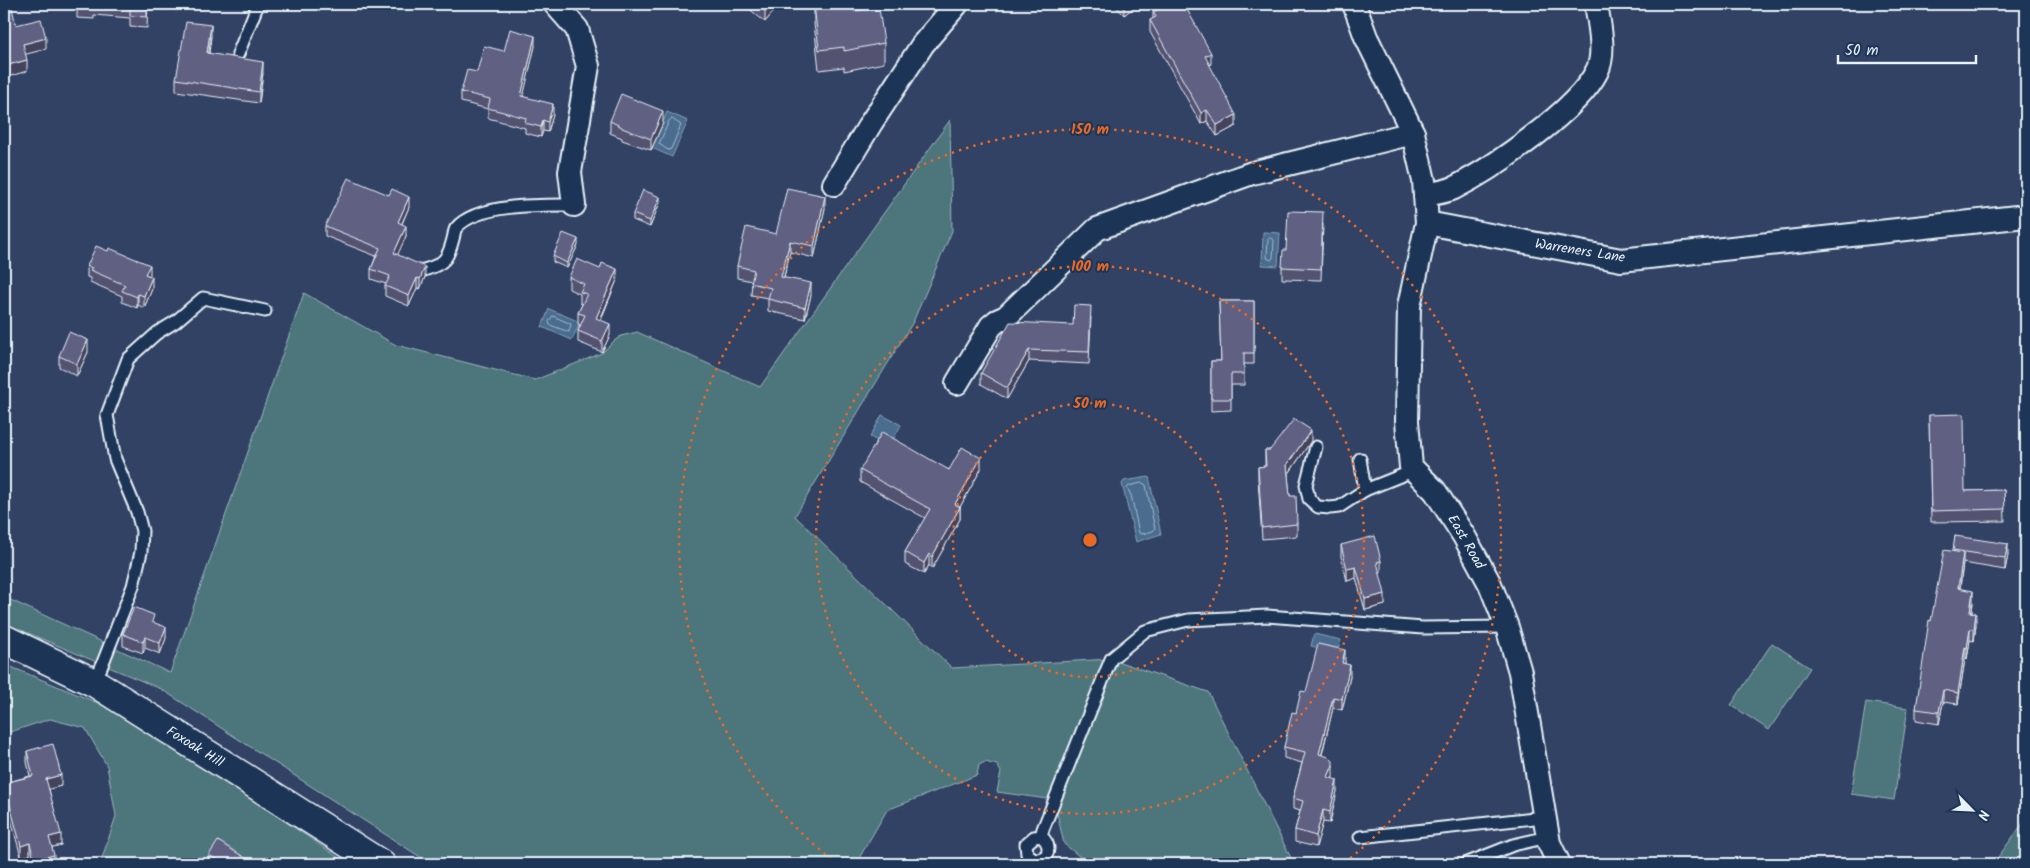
<svg xmlns="http://www.w3.org/2000/svg" width="2030" height="868" viewBox="0 0 2030 868" font-family="Kalam,sans-serif">
<style>
.green{fill:#4d767b;stroke:#9ab4ba}
.water{fill:#486c8f;stroke:#88a1b9}
.lines{fill:none;stroke-linecap:round;stroke-linejoin:round}
.shore{stroke:#a8bcce;stroke-width:1}
.service-casing{stroke:#e8f1f8;stroke-width:15}
.minor-casing{stroke:#e8f1f8;stroke-width:26}
.secondary-casing{stroke:#e8f1f8;stroke-width:31}
.service{stroke:#1d3557;stroke-width:11}
.minor{stroke:#1d3557;stroke-width:22}
.secondary{stroke:#1d3557;stroke-width:28}
.wall{fill:#535371;stroke:#e8f1f8}
.shaded-wall{fill:#44435c;stroke:#e8f1f8}
.building{fill:#616083;stroke:#e8f1f8}
.ring{fill:none;stroke:#e86824;stroke-width:2.5;stroke-dasharray:2.5 5}
.labels{text-anchor:middle;dominant-baseline:central;stroke-width:4;stroke-linejoin:round;paint-order:stroke}
.street-label{font-size:14px;fill:#e8f1f8;stroke:#1d3557}
.centre{fill:#e86824;stroke:#1d3557;stroke-width:2.5}
.ring-label{font-size:15px;text-anchor:middle;font-weight:bold;fill:#e86824;stroke:#1d3557;stroke-width:4;stroke-linejoin:round;paint-order:stroke}
</style>
<rect width="100%" height="100%" fill="#314264"/>
<filter id="ink" filterUnits="userSpaceOnUse"><feTurbulence type="fractalNoise" baseFrequency=".02" numOctaves="2"/><feDisplacementMap in="SourceGraphic" scale="10" xChannelSelector="R" yChannelSelector="G"/><feConvolveMatrix kernelMatrix="1 2 1 2 8 2 1 2 1" color-interpolation-filters="sRGB"/></filter>
<g filter="url(#ink)">
<g class="green">
<path d="M950,120L952,231L913,322L795,516L952,668L1111,659L1208,692L1294,864H1089L1064,844L1054,800L997,792L1001,772L997,765L985,762L979,765L977,775L887,810L858,860L851,864H431L161,689L4,623V597L170,673L304,293L396,345L535,380L602,353L614,341L621,336L637,332L760,387Z"/>
<path d="M1772,643L1810,668L1769,730L1731,705Z"/>
<path d="M4,664L110,708L210,770L348,864H100L116,816L107,766L85,728L50,719L10,732H4Z"/>
<path d="M1866,702L1908,708L1894,800L1851,794Z"/>
<path d="M2026,819V856L2020,864H1993Z"/>
</g>
<g class="water">
<path d="M667,112L688,121L672,157L652,148Z"/>
<path d="M1263,232L1280,233L1278,266L1262,265Z"/>
<path d="M549,309L580,322L572,340L542,327Z"/>
<path d="M882,415L901,425L889,447L870,437Z"/>
<path d="M1149,477L1161,534L1136,542L1122,484L1124,481Z"/>
<path d="M1314,634L1341,640L1337,652L1311,646Z"/>
</g>
<g class="lines">
<g class="shore">
<path d="M672,119L681,125L671,149L668,150L659,144L669,121Z"/>
<path d="M1270,238L1274,240L1273,258L1271,260L1267,258L1268,240Z"/>
<path d="M553,316L571,324L569,332L550,325L549,322Z"/>
<path d="M1143,483L1146,485L1155,529L1153,531L1142,534L1139,533L1131,495L1127,488L1129,486Z"/>
</g>
<defs>
<g id="service">
<path d="M238,54L258,4"/>
<path d="M424,270C444,264 448,259 453,239C454,236 454,231 456,228C477,203 544,205 574,205"/>
<path d="M1316,447L1306,485L1309,499L1318,507L1330,508L1339,507L1365,490L1415,470"/>
<path d="M1360,459L1365,490"/>
<path d="M95,683L133,586L141,552L142,531L137,512L115,459L107,415L128,359L157,333L175,322L203,298L265,311"/>
<path d="M1041,836L1034,837L1026,844L1027,854L1036,860L1046,856C1050,848 1048,842 1041,836L1043,829L1111,659L1145,631L1188,620L1267,616L1423,628L1507,627"/>
<path d="M1360,837L1544,817"/>
<path d="M1465,864L1513,845L1548,837"/>
</g>
<g id="minor">
<path d="M555,4L577,29L588,66L570,172L574,205"/>
<path d="M1354,4L1366,37L1413,133L1424,181L1427,223L1621,260L2026,216"/>
<path d="M834,184L871,123L923,44L957,4"/>
<path d="M1425,195C1434,193 1445,192 1454,188C1493,168 1578,110 1597,71C1606,54 1599,22 1596,4"/>
<path d="M1427,223L1409,306L1407,421L1411,467L1435,491L1464,536L1490,584L1507,627L1520,672L1549,843L1559,864"/>
<path d="M957,383L991,326L997,321L1006,317L1097,229L1252,173L1413,133"/>
</g>
<path id="secondary" d="M4,639L95,683L381,864"/>
</defs>
<use href="#service" class="service-casing"/>
<use href="#minor" class="minor-casing"/>
<use href="#secondary" class="secondary-casing"/>
<use href="#service" class="service"/>
<use href="#minor" class="minor"/>
<use href="#secondary" class="secondary"/>
</g>
<g class="wall">
<path d="M77,4H148L147,28L130,27V18L94,15V19L77,18Z"/>
<path d="M747,4H780L765,22L747,7Z"/>
<path d="M814,4H864L861,11L884,43V63L844,71V67L819,70L814,23Z"/>
<path d="M1114,4H1138L1124,15Z"/>
<path d="M1153,12L1211,64L1209,65L1236,126L1217,136L1207,121L1201,124L1150,32V20L1153,19Z"/>
<path d="M211,36L209,54L263,73L259,103L176,91V79Z"/>
<path d="M535,46L523,96L553,115L548,132L543,131L541,137L525,133V128L488,118V109L461,102V92L477,72L504,51Z"/>
<path d="M610,121L663,123L651,150L622,140V138L610,133Z"/>
<path d="M389,195L409,207L402,224L406,236L397,254L425,277L420,289L417,288L409,306L385,296V286L386,284L371,279V269L376,256L325,236V226Z"/>
<path d="M660,202L650,227L633,220V214Z"/>
<path d="M825,208L814,258L790,252L784,277L811,295L805,319L768,311V298L751,295L752,281L737,278V266L776,234Z"/>
<path d="M1323,224L1321,280L1282,279V267L1286,250Z"/>
<path d="M578,245L567,268L553,262V256Z"/>
<path d="M87,266L150,276L152,289L144,308L138,305L137,308L122,302V296L90,282V278L87,277Z"/>
<path d="M569,277L617,280L601,320L610,335L602,352L578,342V331L580,325L578,324V313L582,304L580,303V294L569,289Z"/>
<path d="M1219,301H1254V364H1244V385H1231V410L1211,411V361H1221Z"/>
<path d="M1091,317L1089,364L1029,361L1007,399L981,384V373L1073,325Z"/>
<path d="M88,352L77,376L59,367V356Z"/>
<path d="M1929,415L1965,491L2004,490L2005,521L1931,522Z"/>
<path d="M1311,441L1288,475L1290,496L1297,524V536L1262,539L1258,478V467L1265,466V450H1270Z"/>
<path d="M981,469L960,507V519L932,569L929,565L924,574L905,564V552L925,518L860,482V470Z"/>
<path d="M1955,536L2008,555L2005,570L1963,563L1960,589L1973,602L1972,613L1976,625L1974,641L1970,640L1967,659H1965L1958,704L1943,702L1939,724L1916,720V709L1931,621L1953,551Z"/>
<path d="M1341,545L1381,573H1379L1385,605L1365,610L1356,578L1347,581L1341,557Z"/>
<path d="M154,623L166,638L160,654L145,648L143,653L123,646V634Z"/>
<path d="M1345,662V664L1350,677L1342,710L1333,708L1322,755L1333,777L1332,778L1337,791L1330,823L1323,822L1316,847L1295,842V830L1300,811L1293,809V798L1302,763L1284,758V747L1296,713L1306,692Z"/>
<path d="M27,751L61,786L49,789L61,845L52,847L54,864H32L30,855L21,857L4,794V783L30,776L27,762Z"/>
<path d="M209,855L255,864H209Z"/>
</g>
<g class="shaded-wall">
<path d="M771,4H780L765,22V11Z"/>
<path d="M857,4H864L854,31V11Z"/>
<path d="M1124,4H1138L1124,15Z"/>
<path d="M211,25V36L207,65V53Z"/>
<path d="M535,36V46L521,106V96Z"/>
<path d="M46,38V49L23,55V44Z"/>
<path d="M1211,53V64L1205,67V56Z"/>
<path d="M27,60V71L4,78V66Z"/>
<path d="M263,62V73L259,103V92Z"/>
<path d="M553,104V115L548,132V122Z"/>
<path d="M1207,110V121L1201,124V113Z"/>
<path d="M663,111V123L651,150V139Z"/>
<path d="M1236,115V126L1217,136V125Z"/>
<path d="M543,120V131L541,137V127Z"/>
<path d="M825,196V208L814,258V246Z"/>
<path d="M409,197V207L398,232V222Z"/>
<path d="M660,197V202L650,227V221Z"/>
<path d="M406,226V236L394,263V253Z"/>
<path d="M578,239V245L567,268V263Z"/>
<path d="M790,241V252L781,288V277Z"/>
<path d="M150,265V276L145,274Z"/>
<path d="M425,267V277L420,289V279Z"/>
<path d="M617,269V280L596,329V318Z"/>
<path d="M152,277V289L144,308V296Z"/>
<path d="M417,278V288L409,306V296Z"/>
<path d="M811,283V295L805,319V308Z"/>
<path d="M138,294V305L137,308V297Z"/>
<path d="M610,324V335L602,352V341Z"/>
<path d="M88,340V352L77,376V364Z"/>
<path d="M1029,350V361L1007,399V388Z"/>
<path d="M1311,430V441L1287,476V465Z"/>
<path d="M981,458V469L955,516V504Z"/>
<path d="M960,507V519L932,569V557Z"/>
<path d="M2008,544V555L2005,570V558Z"/>
<path d="M1963,553V564L1958,600V588Z"/>
<path d="M929,554V565L924,574V563Z"/>
<path d="M1381,561V573L1377,574V562Z"/>
<path d="M1356,567V578L1347,581V569Z"/>
<path d="M1973,591V602L1970,624V612Z"/>
<path d="M1385,594V605L1365,610V599Z"/>
<path d="M1976,613V625L1974,641V629Z"/>
<path d="M166,627V638L160,654V643Z"/>
<path d="M1970,629V640L1967,659V648Z"/>
<path d="M145,637V648L143,653V642Z"/>
<path d="M1965,647V659L1958,704V693Z"/>
<path d="M1345,650V662L1342,675V663Z"/>
<path d="M1350,665V677L1342,710V699Z"/>
<path d="M1943,690V702L1939,724V712Z"/>
<path d="M1333,697V708L1319,765V754Z"/>
<path d="M1333,765V777L1328,789V777Z"/>
<path d="M61,775V786L46,790V779Z"/>
<path d="M1337,780V791L1330,823V812Z"/>
<path d="M1323,810V822L1316,847V836Z"/>
<path d="M61,834V845L49,848V837Z"/>
<path d="M30,843V855L21,857V846Z"/>
<path d="M54,855V864H34V860Z"/>
</g>
<g class="building">
<path d="M4,4H11L16,25L41,19L46,38L23,44L27,60L4,66Z"/>
<path d="M77,4H147V17L130,16V6L94,4V8L77,7Z"/>
<path d="M757,4H771L765,11Z"/>
<path d="M814,4H857L854,11L879,8L884,43L844,51V47L819,50Z"/>
<path d="M1168,4H1184L1211,53L1205,56L1236,115L1217,125L1207,110L1201,113L1150,20L1156,17L1153,12Z"/>
<path d="M186,22L211,25L207,53L263,62L259,92L176,79Z"/>
<path d="M510,29L535,36L521,96L553,104L548,122L543,120L541,127L525,123L526,118L488,108L490,99L461,92L467,70L477,72L484,46L504,51Z"/>
<path d="M621,94L663,111L651,139L622,128V127L610,121Z"/>
<path d="M348,178L389,195L392,189L409,197L398,222L406,226L394,253L425,267L420,279L417,278L409,296L385,286L390,276L371,269L380,248L325,226Z"/>
<path d="M787,188L825,196L814,246L790,241L781,277L811,283L805,308L768,299L771,288L751,283L754,270L737,266L746,227L776,234Z"/>
<path d="M643,190L660,197L650,221L633,214Z"/>
<path d="M1288,211L1323,212L1321,269L1282,267L1283,250H1286Z"/>
<path d="M563,233L578,239L567,263L553,256Z"/>
<path d="M96,246L108,251L109,248L150,265L145,274L152,277L144,296L138,294L137,297L122,291L125,285L90,270L92,268L87,266Z"/>
<path d="M577,259L600,269L602,263L617,269L596,318L610,324L602,341L578,331L585,315L578,313L587,294L580,292L584,284L569,277Z"/>
<path d="M1219,301H1254V353H1244V374H1231V399H1211V361H1221Z"/>
<path d="M1074,305L1091,306L1089,352L1029,350L1007,388L981,373L1010,322L1073,325Z"/>
<path d="M69,332L88,340L77,364L59,356Z"/>
<path d="M1964,414L1965,491L2004,490L2005,509L1931,511L1929,415Z"/>
<path d="M1294,419L1311,430L1287,465L1290,496H1296L1297,524L1262,528L1258,467L1266,466L1265,450H1270Z"/>
<path d="M882,432L949,470L962,447L981,458L955,504L960,507L932,557L929,554L924,563L905,552L930,509L860,470Z"/>
<path d="M1375,536L1381,561L1377,562L1385,594L1365,599L1356,567L1347,569L1341,545Z"/>
<path d="M1955,536L2008,544L2005,558L1953,550Z"/>
<path d="M1944,550L1963,553L1958,588L1973,591L1970,612L1976,613L1974,629H1970L1967,648L1965,647L1958,693L1943,690L1939,712L1916,709L1929,620L1931,621Z"/>
<path d="M134,607L154,615L152,622L166,627L160,643L145,637L143,642L123,634Z"/>
<path d="M1318,644L1345,650L1342,663L1350,665L1342,699L1333,697L1319,754L1329,757L1333,761V765L1328,777L1337,780L1330,812L1323,810L1316,836L1295,830L1303,801L1293,798L1305,752L1284,747L1292,712L1296,713L1301,691L1306,692Z"/>
<path d="M53,744L61,775L46,779L61,834L49,837L54,855L34,860L30,843L21,846L4,783L33,776L27,751Z"/>
<path d="M218,841L255,864H224L209,855Z"/>
</g>
</g>
<g class="ring">
<circle cx="1090" cy="540" r="137"/>
<circle cx="1090" cy="540" r="274"/>
<path d="M837 864A411 411 0 1 1 1343 864"/>
</g>
<g class="labels">
<g class="street-label">
<text transform="translate(1580 251) rotate(9)">Warreners Lane</text>
<text transform="translate(1466 542) rotate(60)">East Road</text>
<text transform="translate(195 747) rotate(32)">Foxoak Hill</text>
</g>
</g>
<circle cx="1090" cy="540" r="8" class="centre"/>
<g class="ring-label">
<text x="1090" y="134">150 m</text>
<text x="1090" y="271">100 m</text>
<text x="1090" y="408">50 m</text>
</g>
<rect width="2030" height="868" fill="none" stroke="#1d3557" stroke-width="20"/>
<rect x="10" y="10" width="2010" height="848" fill="none" stroke="#e8f1f8" stroke-width="2" filter="url(#ink)"/>
<g transform="translate(1972 810) rotate(114)" stroke="#1d3557" stroke-width="4" paint-order="stroke">
<path d="M0-4L9 19L0 12L-9 19Z" fill="#e8f1f8"/>
<text y="-8" font-size="14" font-weight="bold" text-anchor="middle" fill="#e8f1f8">N</text>
</g>
<path d="M1838 55v8h138v-8" fill="none" stroke="#e8f1f8" stroke-width="2.5"/>
<text x="1845" y="55" font-size="15" fill="#e8f1f8" stroke="#1d3557" stroke-width="4" paint-order="stroke">50 m</text>
</svg>
